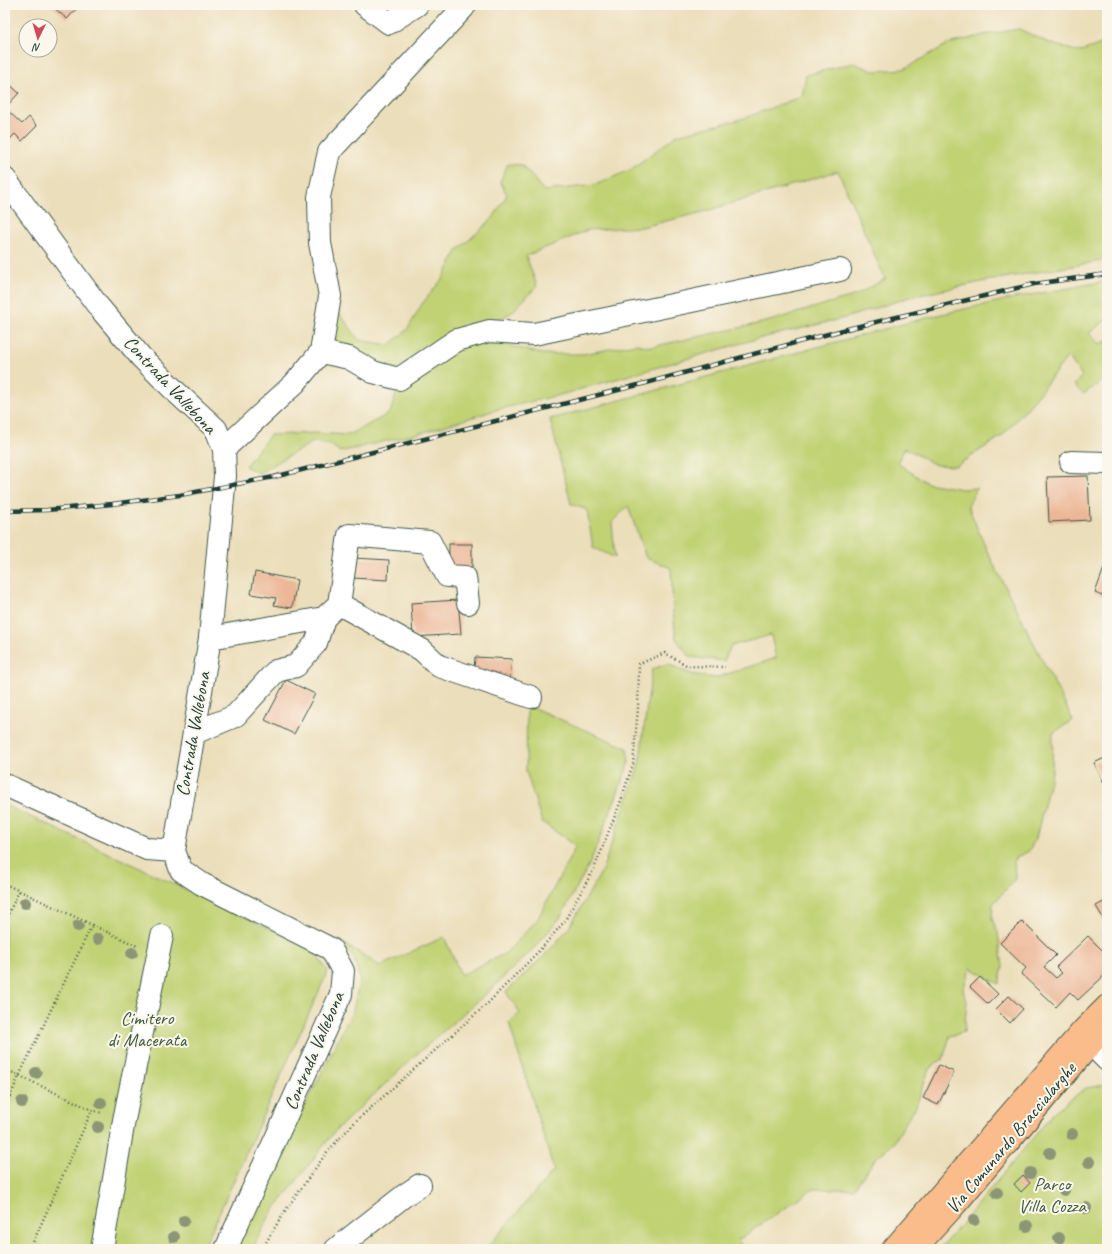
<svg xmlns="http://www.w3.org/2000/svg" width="1112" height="1254" viewBox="0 0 1112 1254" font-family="Caveat,sans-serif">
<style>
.green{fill:#c1d275;stroke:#708854}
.building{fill:#ecb797}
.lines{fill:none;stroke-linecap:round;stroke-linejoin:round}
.minor-casing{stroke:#3e5548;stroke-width:24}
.major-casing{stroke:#3e5548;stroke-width:24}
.path{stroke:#3e5548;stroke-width:2.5;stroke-dasharray:1 3;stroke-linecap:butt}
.minor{stroke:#fff;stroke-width:22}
.major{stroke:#f9bc8a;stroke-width:22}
.rail-casing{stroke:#1f3d34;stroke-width:4.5}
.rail{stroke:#fbf7ec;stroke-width:3;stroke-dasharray:9;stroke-linecap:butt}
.tree{fill:#8c9677}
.labels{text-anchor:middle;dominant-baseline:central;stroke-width:4;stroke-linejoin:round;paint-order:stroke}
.street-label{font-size:19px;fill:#1f3d34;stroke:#fbf7ec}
.park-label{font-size:19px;fill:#3f5b41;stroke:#fbf7ec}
</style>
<rect width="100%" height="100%" fill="#fbf7ec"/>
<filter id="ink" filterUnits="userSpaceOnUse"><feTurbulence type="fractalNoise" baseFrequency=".025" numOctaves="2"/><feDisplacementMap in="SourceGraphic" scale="8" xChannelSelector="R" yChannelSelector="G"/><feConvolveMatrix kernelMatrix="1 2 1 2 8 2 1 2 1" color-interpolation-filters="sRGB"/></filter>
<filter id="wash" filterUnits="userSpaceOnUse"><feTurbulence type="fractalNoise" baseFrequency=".012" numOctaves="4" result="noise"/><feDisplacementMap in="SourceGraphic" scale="16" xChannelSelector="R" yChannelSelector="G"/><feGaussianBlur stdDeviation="0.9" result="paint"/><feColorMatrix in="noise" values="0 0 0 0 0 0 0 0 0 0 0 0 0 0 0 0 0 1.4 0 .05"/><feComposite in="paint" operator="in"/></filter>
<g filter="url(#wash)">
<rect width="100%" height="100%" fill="#ebdeba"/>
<g class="green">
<path d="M1019,29L1049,43L1079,52L1107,42V260L986,281L910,297L845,318L753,340L560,395L499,409L424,432L340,452L331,445L313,442L259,473L245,466L270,435L315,433L349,435L390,413L399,386L469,342L499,343L542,354H583L636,344L651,347L766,322L856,295L885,279L838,171L703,212L642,227L588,230L526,256L537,286L511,313L489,325L391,371L334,345L332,330L337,310L359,340L389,345L407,330L422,304L443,278L457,251L493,218L507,195L500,181L508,164L522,165L544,191L595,185L630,170L677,135L745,118L802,96L806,75L853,63L874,71L904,69L948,44L984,35Z"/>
<path d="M1107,281V319L1089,333L1099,344L1107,341V375L1098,384L1083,394L1074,385L1082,376L1068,356L1030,405L1002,436L956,466L936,465L905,448L897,463L927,483L962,489L977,488L968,506L987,551L1073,720L1053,733L1052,772L1036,838L1029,851L1014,859L1015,879L993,904L992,919L998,933L1003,967L999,984L970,968L963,990L967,1001L964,1032L950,1036L943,1059L929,1069L916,1106L904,1125L893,1144L876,1158L854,1189H813L738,1240L744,1249H486L554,1170L509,1023L520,1013L506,992L544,956L569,928L602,871L639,765L652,669L668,664L691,674L715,678L776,658L771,635L731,646L724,661L690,657L676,639L673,612L671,568L646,558L628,506L612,522L615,558L593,547L587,510L571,504L550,419L933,316L1019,297Z"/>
<path d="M527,705L627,748L629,762L615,800L589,865L560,918L535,947L488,992L417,1054L335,1131L270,1215L252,1249H236L263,1190L353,1010L360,979L354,958L339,940L380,966L444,937L461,975L506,953L537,920L576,846L542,822L526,771Z"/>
<path d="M5,805L311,948L328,971L203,1249H5Z"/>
<path d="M1105,1085L1107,1086V1249H939L961,1225L1056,1110L1086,1088Z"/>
</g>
<g id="blocks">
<g class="building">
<path d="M51,5H80L67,19Z"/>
<path d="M5,80L19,93L5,108L22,124L29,117L37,126L22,141L15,134L5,144Z"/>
<path d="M1088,476L1090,520L1049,522L1047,477Z"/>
<rect x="449" y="544" width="23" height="23"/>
<path d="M354,558L389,560L388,580L352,578Z"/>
<path d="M1107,560V598L1095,593Z"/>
<path d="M255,572L297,580L292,608L274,605L276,598L251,594Z"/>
<path d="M458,600L461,634L413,637L411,603Z"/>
<path d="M475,657L512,659L510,678L485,677L474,671Z"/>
<path d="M286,680L315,694L294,734L265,720Z"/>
<path d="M1107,757V789L1094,763Z"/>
<path d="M1107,900V925L1096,906Z"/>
<path d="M1022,921L1056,955L1044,967L1056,978L1062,973L1056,967L1088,936L1107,955V973L1078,1000L1070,992L1056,1007L1021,974L1026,968L1000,943Z"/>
<path d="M980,977L998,994L988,1004L970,987Z"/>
<path d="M1009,996L1023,1009L1010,1023L996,1009Z"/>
<path d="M939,1065L954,1072L938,1105L923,1098Z"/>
<path d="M1023,1175L1030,1183L1021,1192L1014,1184Z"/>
</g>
</g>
</g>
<g filter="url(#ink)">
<use href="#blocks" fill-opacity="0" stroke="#3e5548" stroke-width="1"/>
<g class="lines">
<defs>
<g id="minor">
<path d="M365,5L389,23L417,5"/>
<path d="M5,179L98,306L141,357L176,392L216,429L224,449L225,476L210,638L174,851L181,870L202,884L331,949L343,971L341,994L226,1249"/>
<path d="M321,352L349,358L373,372L399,379L457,340L489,331L534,334L840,270"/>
<path d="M224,449L295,383L321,352L330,296L320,243L319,197L329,152L464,7L463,5"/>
<path d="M1071,462L1107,463"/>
<path d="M339,604L422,650L439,666L531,697"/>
<path d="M210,638L324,618L339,604L349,535L430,542L447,576L465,577L468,603"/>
<path d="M194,733L235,716L276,671L296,666L316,643L324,618"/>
<path d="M5,785L147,849L174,851"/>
<path d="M1091,1044L1107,1060"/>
<path d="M102,1249L124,1120L162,936"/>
<path d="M336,1249L405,1195L420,1185"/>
</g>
<g id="major">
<path d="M893,1249L1083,1030L1107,1006"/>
<path d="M915,1249L956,1204L1091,1044L1107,1028"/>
</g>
</defs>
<use href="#minor" class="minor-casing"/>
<use href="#major" class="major-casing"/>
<g class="path">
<path d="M5,884L137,946"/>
<path d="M5,921L19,891"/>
<path d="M5,1069L92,1110L102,1113"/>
<path d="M5,1108L19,1076L92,925"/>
<path d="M30,1249L92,1110"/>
<path d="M262,1249L285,1211L327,1152L356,1121L488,1003L539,951L564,922L594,869L620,803L633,764L638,708L639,664L665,653L688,666L725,667"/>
</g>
<use href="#minor" class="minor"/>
<use href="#major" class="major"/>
<defs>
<path id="rail" d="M5,511L47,510L112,504L180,495L274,477L650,382L843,330L1034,284L1107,274"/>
</defs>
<use href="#rail" class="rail-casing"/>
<use href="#rail" class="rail"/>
</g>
<g class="tree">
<circle cx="25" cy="903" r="6"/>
<circle cx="78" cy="926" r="6"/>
<circle cx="98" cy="939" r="6"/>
<circle cx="132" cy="953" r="6"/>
<circle cx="36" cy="1073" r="6"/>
<circle cx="22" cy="1102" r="6"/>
<circle cx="101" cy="1103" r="6"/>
<circle cx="98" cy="1127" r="6"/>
<circle cx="1072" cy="1134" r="6"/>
<circle cx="1050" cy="1153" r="6"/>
<circle cx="1089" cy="1162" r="6"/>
<circle cx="1030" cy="1173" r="6"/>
<circle cx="1064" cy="1190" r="6"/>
<circle cx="997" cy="1193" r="6"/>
<circle cx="1086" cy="1208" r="6"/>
<circle cx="974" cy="1220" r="6"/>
<circle cx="184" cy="1221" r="6"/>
<circle cx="1027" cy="1226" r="6"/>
<circle cx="174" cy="1237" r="6"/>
<circle cx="1059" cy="1238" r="6"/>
</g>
</g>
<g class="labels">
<g class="street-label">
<text transform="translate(170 385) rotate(47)">Contrada Vallebona</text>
<text transform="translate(193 734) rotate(-80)">Contrada Vallebona</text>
<text transform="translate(314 1051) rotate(-67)">Contrada Vallebona</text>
<text transform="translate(1011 1138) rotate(-50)">Via Comunardo Braccialarghe</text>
</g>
<g class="park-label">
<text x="147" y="1018">Cimitero<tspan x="147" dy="22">di Macerata</tspan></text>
<text x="1052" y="1184">Parco<tspan x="1052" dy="22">Villa Cozza</tspan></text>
</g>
</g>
<rect width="1112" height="1254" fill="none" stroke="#fbf7ec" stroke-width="20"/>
<g transform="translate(38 38) rotate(185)"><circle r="19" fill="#fbf7ec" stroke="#a3ada2"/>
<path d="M0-3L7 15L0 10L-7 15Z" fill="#d1495b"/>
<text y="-6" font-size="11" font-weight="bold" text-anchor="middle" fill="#1f3d34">N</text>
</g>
</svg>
